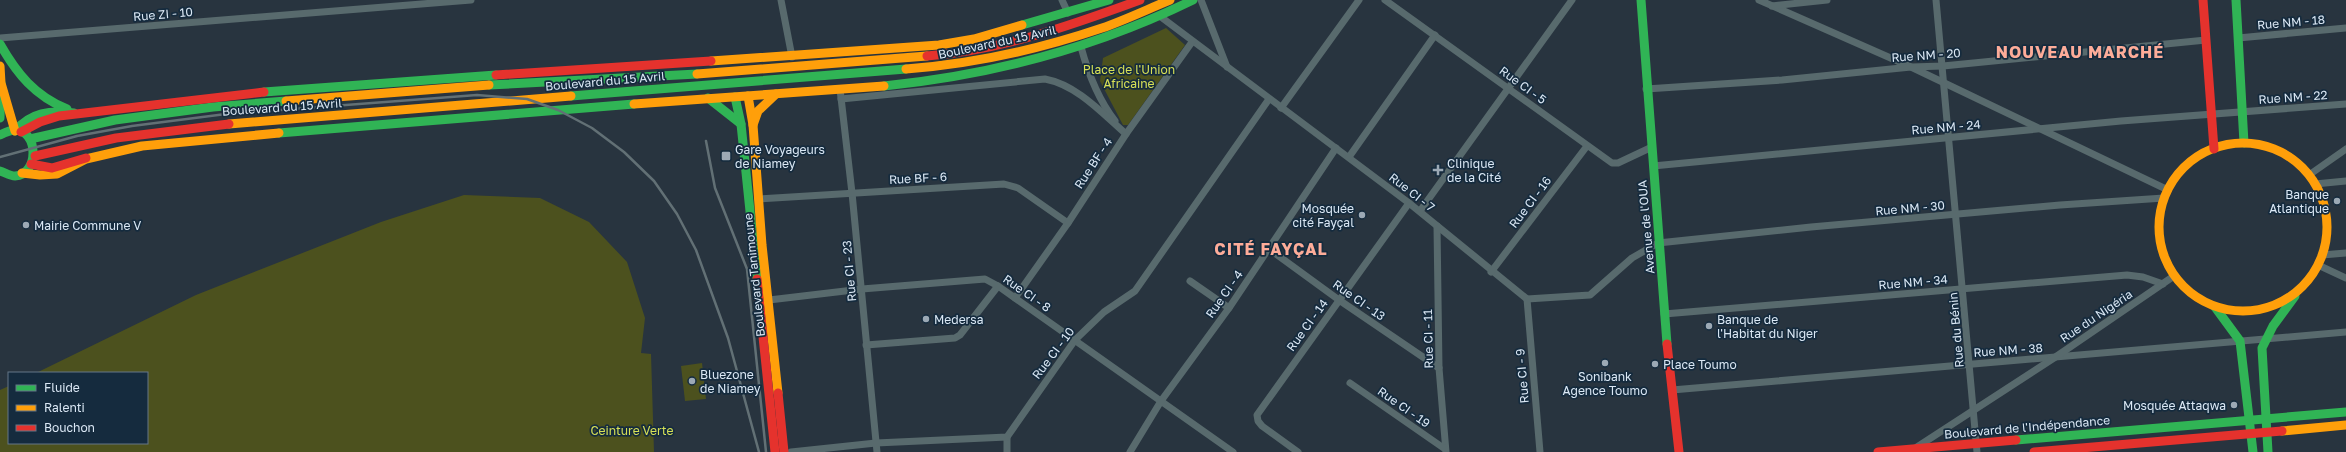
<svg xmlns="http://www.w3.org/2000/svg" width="2346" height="452" viewBox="0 0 2346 452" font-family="'Golos Text',sans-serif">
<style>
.green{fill:#4c511e}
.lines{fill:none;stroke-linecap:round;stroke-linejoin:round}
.street{stroke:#586a6d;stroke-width:7}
.fast{stroke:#30b455;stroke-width:9}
.slow{stroke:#ff9f0a;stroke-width:9}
.jam{stroke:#e5322d;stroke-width:9}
.rail{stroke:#627075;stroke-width:2.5}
.poi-dot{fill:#9ca9b5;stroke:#152b3e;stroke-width:1.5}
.labels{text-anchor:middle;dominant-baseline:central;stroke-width:3.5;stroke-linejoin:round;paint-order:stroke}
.street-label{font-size:12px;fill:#dbe8f5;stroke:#152b3e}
.park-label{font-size:12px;fill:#d8e156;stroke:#152b3e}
.poi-label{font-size:12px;fill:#dbe8f5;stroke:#152b3e;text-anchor:start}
.district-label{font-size:16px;font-weight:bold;letter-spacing:1px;fill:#fdac99;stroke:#152b3e}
</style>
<rect width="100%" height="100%" fill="#28343f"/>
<g class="green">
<path d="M1166,28L1185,45L1128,125H1123L1100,81L1103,58Z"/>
<path d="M464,195L540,198L589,222L627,262L645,318L641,353L651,354L654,452H0V390L9,386V443H147V373H36L196,295L381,222Z"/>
<path d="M702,363L706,399L685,401L681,366Z"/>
</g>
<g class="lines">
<g class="street">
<path d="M781,0L792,57"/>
<path d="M1062,0L1068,13"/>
<path d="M1201,0L1227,67"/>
<path d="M1385,0L1612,163H1618L1652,147"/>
<path d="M1759,0L1911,67L2168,190"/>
<path d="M1936,0L1977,452"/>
<path d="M1772,6L1827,0"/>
<path d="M1161,17L1409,203L1527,299L1590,295L1632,258L1658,243L1811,227L2060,205L2164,198"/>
<path d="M0,38L471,0"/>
<path d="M2238,38L2346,28"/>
<path d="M1081,47C1088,73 1098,99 1115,121"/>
<path d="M840,89L852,193L877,452"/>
<path d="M1646,89L1782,80L1911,67L1943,66L2206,40"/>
<path d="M841,99L1045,79C1077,85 1102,113 1126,134"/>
<path d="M1281,108L1359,0"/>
<path d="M1349,157L1435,35"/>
<path d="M1653,166L2121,121L2346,104"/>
<path d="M2309,175L2346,149"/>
<path d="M2315,184L2346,181"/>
<path d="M758,199L1004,184L1018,188L1068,223"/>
<path d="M1420,211L1572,0"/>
<path d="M1437,226L1439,368L1446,452"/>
<path d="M1269,249L1339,300L1439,368"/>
<path d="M2322,255L2346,253"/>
<path d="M2318,265L2346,278"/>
<path d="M1491,272L1587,146"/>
<path d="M1190,281L1229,308"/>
<path d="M1015,298L1068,223L1126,134L1192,42"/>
<path d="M1527,299L1540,452"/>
<path d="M769,300L862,289L985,279L998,286L1233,452"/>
<path d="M1664,314L2127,275L2143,277L2163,284"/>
<path d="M866,345L955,338L960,335L998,286"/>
<path d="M1350,383L1445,449"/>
<path d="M1672,390L2346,332"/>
<path d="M1007,437V452"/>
<path d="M1917,447L2054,358L2174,276"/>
<path d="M791,452L876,443L1007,437L1075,340L1104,312L1135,291L1269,99"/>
<path d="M1130,452L1161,401L1229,308L1336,148"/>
<path d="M1298,452L1262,426L1258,421L1257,415L1409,203"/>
</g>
<g class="fast">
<path d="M1641,0L1667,344"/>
<path d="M2236,0L2244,143"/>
<path d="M1022,25L1109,0"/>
<path d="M0,44C17,74 35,96 67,109"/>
<path d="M489,85L697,74"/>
<path d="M884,86C993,75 1095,48 1193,0"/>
<path d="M264,92L496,75"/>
<path d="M571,96L906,69"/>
<path d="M735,97L741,124L757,279"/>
<path d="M708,98L741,124"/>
<path d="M0,118L1,83"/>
<path d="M15,131C31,112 50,110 74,113"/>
<path d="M279,133L634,104"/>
<path d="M0,135C4,133 10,130 15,130C39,130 39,175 15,176C10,176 4,172 0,171"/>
<path d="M30,139L115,120L213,107L286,101"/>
<path d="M2215,307L2240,341L2253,452"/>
<path d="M2016,440L2346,412"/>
<path d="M2268,452L2262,348L2273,326L2295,296"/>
</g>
<g class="slow">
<path d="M711,61L939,45L974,39L1022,25"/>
<path d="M0,66L1,83L15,131"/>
<path d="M906,69C972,64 1040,49 1102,28C1125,20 1148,9 1170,0"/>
<path d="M697,74L927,56"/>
<path d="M748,96L753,125L762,245L778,393"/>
<path d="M286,101L489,85"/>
<path d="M634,104L884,86"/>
<path d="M229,124L571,96"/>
<path d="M753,125L758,111L776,94"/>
<circle cx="2243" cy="227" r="84"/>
<path d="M22,173L40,175L57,174L86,159L142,146L279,133"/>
<path d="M2282,431L2346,425"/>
</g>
<g class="jam">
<path d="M2203,0L2214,149"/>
<path d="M927,56C999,51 1072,25 1140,0"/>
<path d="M496,75L711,61"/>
<path d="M21,132L40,122L59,116L264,92"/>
<path d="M35,156L116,138L229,124"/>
<path d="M31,164L52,168L86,158"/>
<path d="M757,279L775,452"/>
<path d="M1667,344L1679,452"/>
<path d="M778,393L784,452"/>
<path d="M1878,452L2016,440"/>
<path d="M2034,452L2282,431"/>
</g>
<g class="rail">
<path d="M706,141L715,188L747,269L766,452"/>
<path d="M0,157L77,136L132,126L226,114L477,95L527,99L558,110L592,128L624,152L654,181L677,214L696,250L728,338L759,452"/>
</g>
</g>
<g class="poi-dot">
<rect x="721" y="151" width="10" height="10" rx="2"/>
<path d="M1436 164h4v4h4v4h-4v4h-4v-4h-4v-4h4z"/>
<circle cx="2337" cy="201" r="4"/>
<circle cx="1362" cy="215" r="4"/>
<circle cx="26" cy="225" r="4"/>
<circle cx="926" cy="319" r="4"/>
<circle cx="1709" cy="326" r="4"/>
<circle cx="1605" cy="363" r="4"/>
<circle cx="1655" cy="364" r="4"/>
<circle cx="692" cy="381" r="4"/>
<circle cx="2234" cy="405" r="4"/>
</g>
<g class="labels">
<g class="street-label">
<text transform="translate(163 14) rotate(-5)">Rue ZI - 10</text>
<text transform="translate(2291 22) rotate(-5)">Rue NM - 18</text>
<text transform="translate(997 42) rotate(-12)">Boulevard du 15 Avril</text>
<text transform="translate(1926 55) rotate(-4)">Rue NM - 20</text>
<text transform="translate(605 81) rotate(-5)">Boulevard du 15 Avril</text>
<text transform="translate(1523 85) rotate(36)">Rue CI - 5</text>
<text transform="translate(2293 97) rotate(-4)">Rue NM - 22</text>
<text transform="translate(282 107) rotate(-4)">Boulevard du 15 Avril</text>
<text transform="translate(1946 127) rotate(-5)">Rue NM - 24</text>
<text transform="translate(1093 163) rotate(-57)">Rue BF - 4</text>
<text transform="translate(918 178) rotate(-3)">Rue BF - 6</text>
<text transform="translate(1412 192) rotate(38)">Rue CI - 7</text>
<text transform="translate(1530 202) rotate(-53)">Rue CI - 16</text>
<text transform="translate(1910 208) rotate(-5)">Rue NM - 30</text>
<text transform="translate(1646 227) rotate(-95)">Avenue de l'OUA</text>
<text transform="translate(849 271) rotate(-95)">Rue CI - 23</text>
<text transform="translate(754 275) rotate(-96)">Boulevard Tanimoune</text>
<text transform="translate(1913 282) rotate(-5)">Rue NM - 34</text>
<text transform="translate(1027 293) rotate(35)">Rue CI - 8</text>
<text transform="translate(1224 294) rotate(-55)">Rue CI - 4</text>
<text transform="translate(1359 300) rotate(35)">Rue CI - 13</text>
<text transform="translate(2096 316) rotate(-34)">Rue du Nigéria</text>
<text transform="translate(1307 325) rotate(-54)">Rue CI - 14</text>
<text transform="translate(1956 330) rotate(-95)">Rue du Bénin</text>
<text transform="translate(1428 339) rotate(-91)">Rue CI - 11</text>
<text transform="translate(2008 350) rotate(-4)">Rue NM - 38</text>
<text transform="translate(1053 353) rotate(-53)">Rue CI - 10</text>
<text transform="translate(1522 376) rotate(-95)">Rue CI - 9</text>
<text transform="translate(1404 407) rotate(35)">Rue CI - 19</text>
<text transform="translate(2027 427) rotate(-5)">Boulevard de l'Indépendance</text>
</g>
<g class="park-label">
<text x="1129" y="69">Place de l'Union<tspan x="1129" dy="14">Africaine</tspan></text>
<text x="632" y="430">Ceinture Verte</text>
</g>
<g class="poi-label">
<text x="735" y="149">Gare Voyageurs<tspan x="735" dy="14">de Niamey</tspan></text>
<text x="1447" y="163">Clinique<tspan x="1447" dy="14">de la Cité</tspan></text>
<text x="2329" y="194" text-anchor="end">Banque<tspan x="2329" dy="14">Atlantique</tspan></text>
<text x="1354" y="208" text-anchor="end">Mosquée<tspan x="1354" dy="14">cité Fayçal</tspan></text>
<text x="34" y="225">Mairie Commune V</text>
<text x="934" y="319">Medersa</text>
<text x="1717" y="319">Banque de<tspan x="1717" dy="14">l'Habitat du Niger</tspan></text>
<text x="1663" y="364">Place Toumo</text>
<text x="700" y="374">Bluezone<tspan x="700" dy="14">de Niamey</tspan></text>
<text x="1605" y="376" text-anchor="middle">Sonibank<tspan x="1605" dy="14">Agence Toumo</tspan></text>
<text x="2226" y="405" text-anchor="end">Mosquée Attaqwa</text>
</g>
<g class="district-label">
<text x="2080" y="52">NOUVEAU MARCHÉ</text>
<text x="1271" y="249">CITÉ FAYÇAL</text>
</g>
</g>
<rect x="8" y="372" width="140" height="72" fill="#152b3e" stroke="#647787"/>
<rect x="16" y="385" width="20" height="6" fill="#30b455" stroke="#647787"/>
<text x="44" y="392" font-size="12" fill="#dbe8f5">Fluide</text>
<rect x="16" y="405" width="20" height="6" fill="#ff9f0a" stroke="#647787"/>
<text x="44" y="412" font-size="12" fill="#dbe8f5">Ralenti</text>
<rect x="16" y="425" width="20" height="6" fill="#e5322d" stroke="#647787"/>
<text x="44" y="432" font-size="12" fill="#dbe8f5">Bouchon</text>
</svg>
